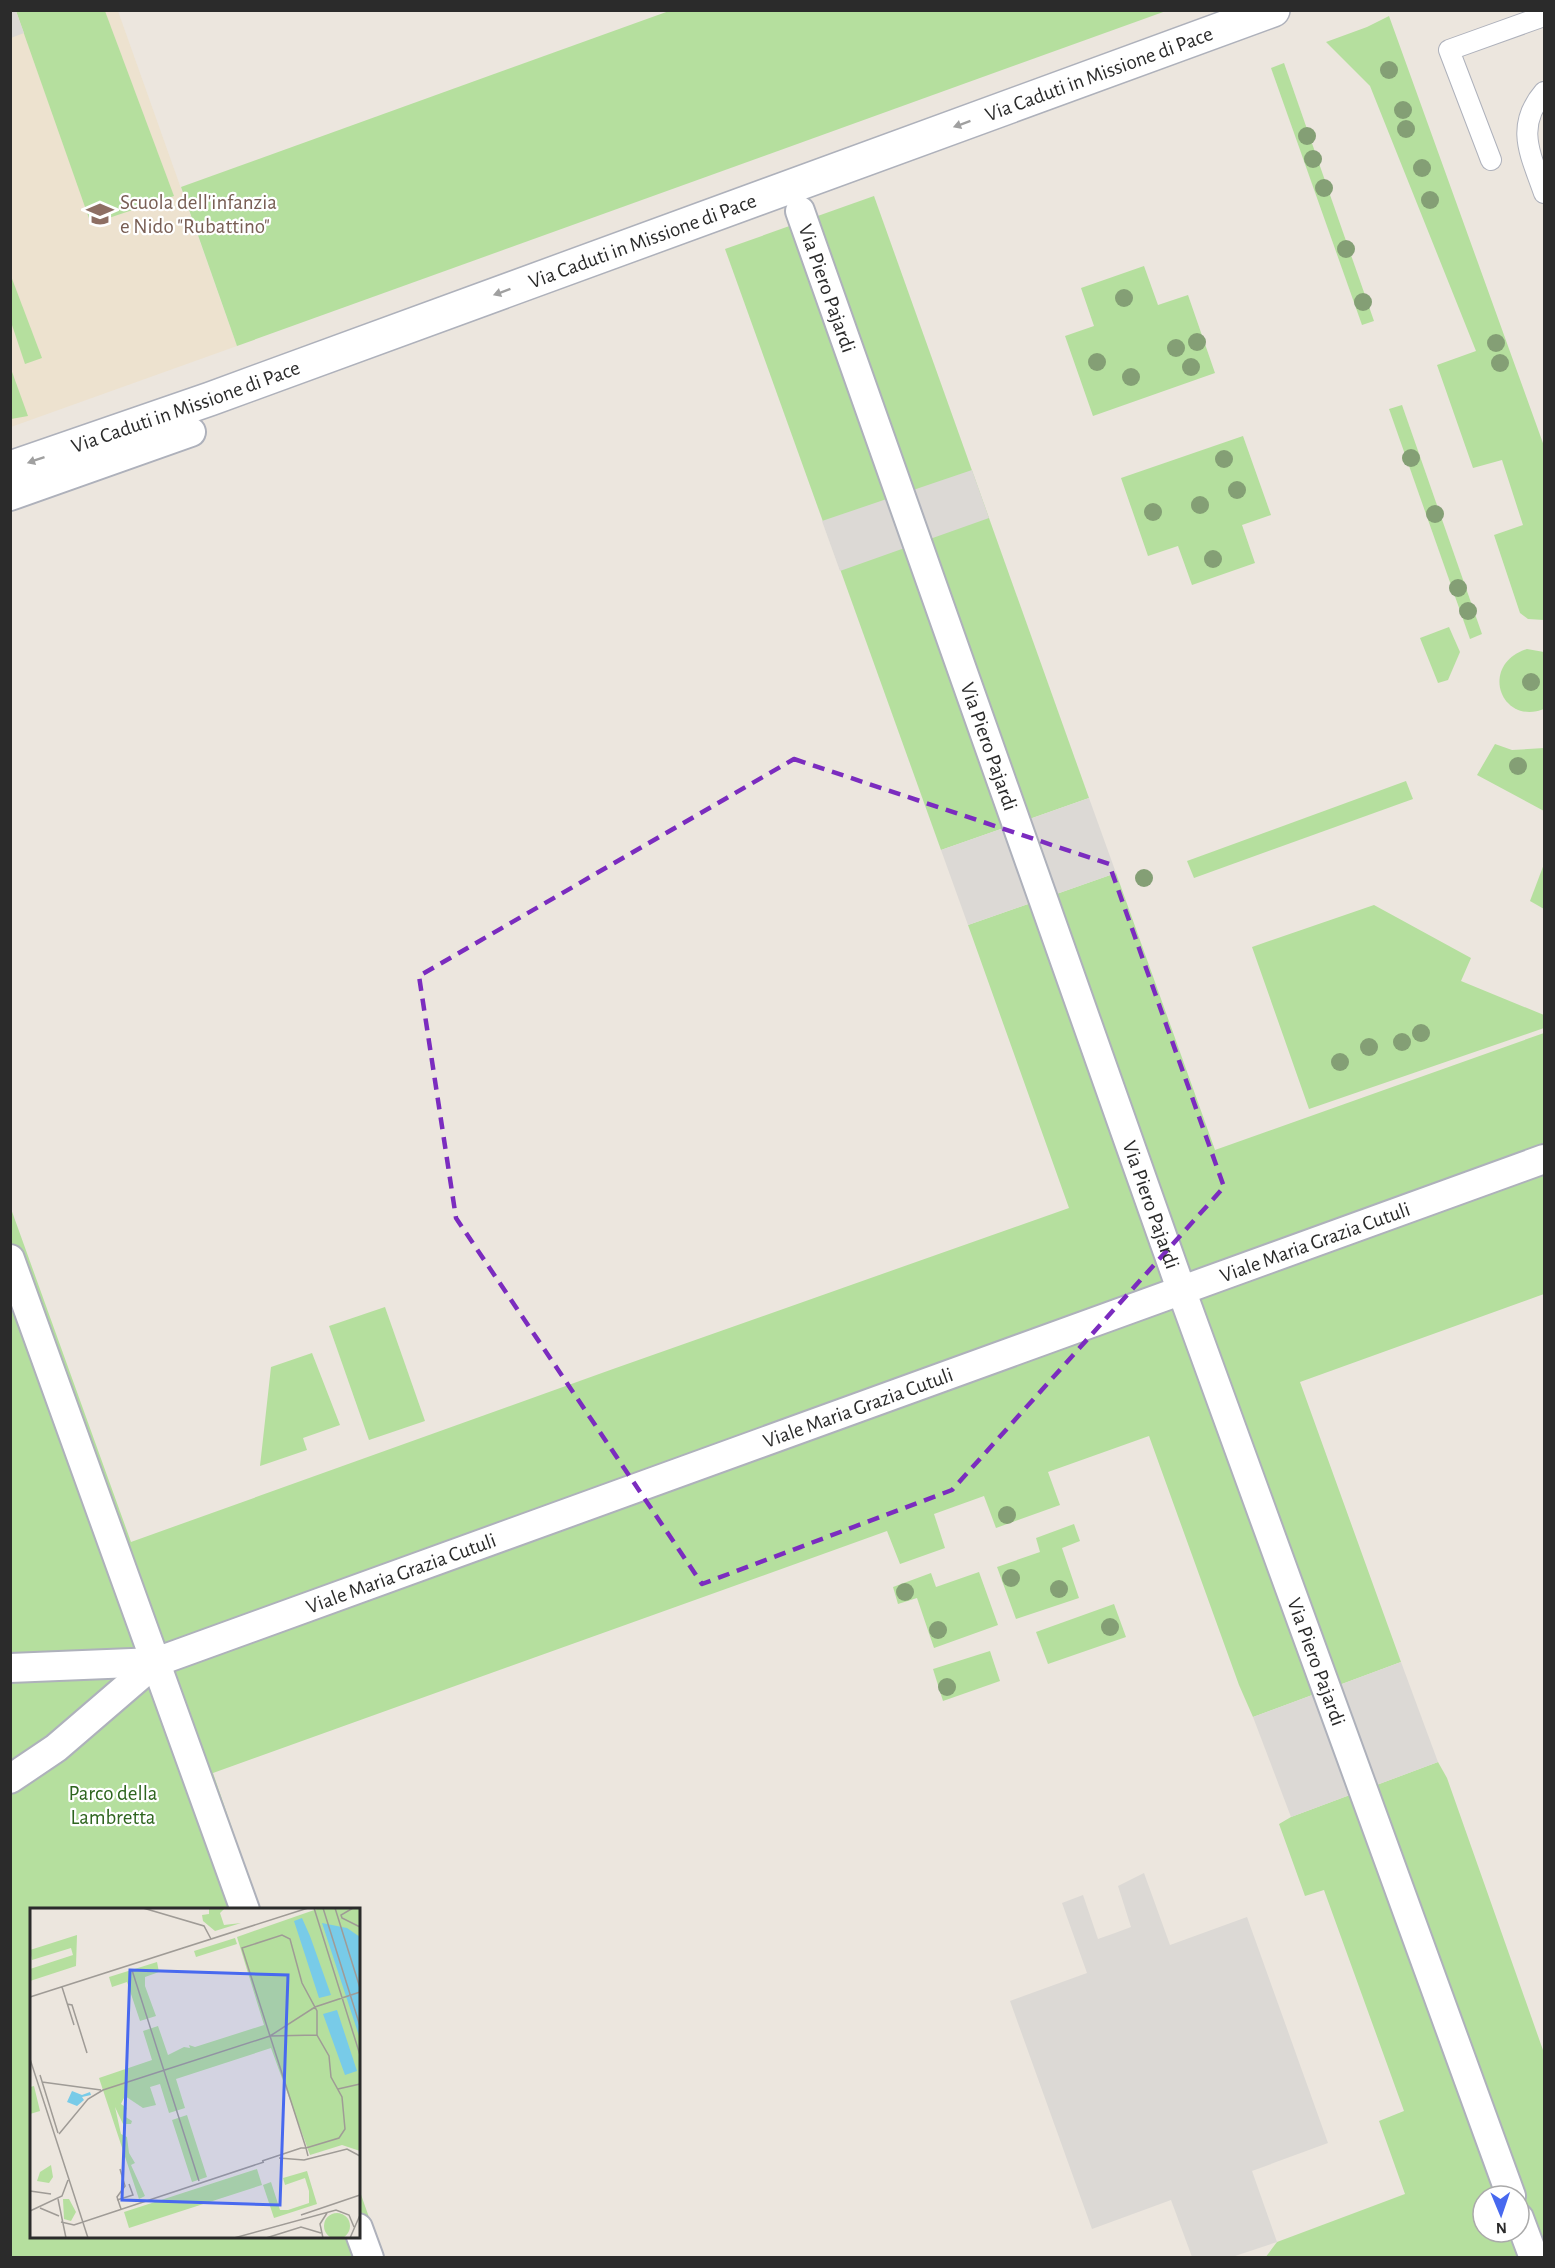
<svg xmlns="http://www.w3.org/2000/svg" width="1555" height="2268" viewBox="0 0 1555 2268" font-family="'Alegreya Sans',sans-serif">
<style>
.education{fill:#ede2cf}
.green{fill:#b5df9e;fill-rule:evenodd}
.plaza{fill:#dcd9d5}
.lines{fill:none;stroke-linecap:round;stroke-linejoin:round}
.service-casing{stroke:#aeb1bb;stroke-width:22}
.pedestrian-casing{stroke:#aeb1bb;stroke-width:32}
.minor-casing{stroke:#aeb1bb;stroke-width:36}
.service{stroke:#fff;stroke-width:20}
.pedestrian{stroke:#fff;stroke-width:28}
.minor{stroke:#fff;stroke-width:33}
.tree{fill:#849f75}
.oneway{fill:#a0a0a0}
.marked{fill:none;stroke:#7b2cbf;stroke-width:4.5;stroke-dasharray:12 8;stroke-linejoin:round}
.labels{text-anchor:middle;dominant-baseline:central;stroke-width:4.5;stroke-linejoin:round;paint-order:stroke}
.street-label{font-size:21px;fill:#2b2b2b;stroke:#fff}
.education-label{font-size:21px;fill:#785e54;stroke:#fff;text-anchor:start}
.park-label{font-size:21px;fill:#2e651f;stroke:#fff}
.inset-road{fill:none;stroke:#9f9b96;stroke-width:1.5}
.view{fill:#4869ef;fill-opacity:0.15;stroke:#4869ef;stroke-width:3}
.inset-edge{fill:none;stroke:#2b2b2b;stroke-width:3}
</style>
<rect width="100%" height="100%" fill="#ece6de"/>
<path class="education" d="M11,11H118L237,346L11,427Z"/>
<g class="green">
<path d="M16,11H105L174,196L91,224Z"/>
<path d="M669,11H1166L237,346L181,187Z"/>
<path d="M1389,16L1544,446V620L1528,619L1520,613L1494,535L1523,525L1502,460L1473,468L1437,365L1476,351L1370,86L1326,42L1367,27Z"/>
<path d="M1284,63L1374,321L1362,325L1271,68Z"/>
<path d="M874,196L1089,798L941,850L725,249Z"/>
<path d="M1144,266L1158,305L1188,295L1215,373L1093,416L1065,336L1094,326L1081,288Z"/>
<path d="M11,276L42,358L25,364L11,322Z"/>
<path d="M11,369L28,416L11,419H10Z"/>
<path d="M1402,405L1482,634L1470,639L1389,409Z"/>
<path d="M1243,436L1271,515L1242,525L1255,563L1192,585L1178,546L1148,556L1121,478Z"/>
<path d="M1449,627L1460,652L1448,680L1438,683L1420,638Z"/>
<path d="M1527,649L1544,652V709C1501,726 1478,665 1527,649Z"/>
<path d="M1495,744L1512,750L1544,748V811L1477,775Z"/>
<path d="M1406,781L1413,799L1194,878L1187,861Z"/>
<path d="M1544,864V909L1530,901Z"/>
<path d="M1116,873L1215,1150L1544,1033V1294L1300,1382L1401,1662L1253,1717L1239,1685L1149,1436L1048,1472L1060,1505L996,1528L984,1496L934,1514L945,1548L900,1564L887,1531L213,1773L260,1909L32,1910V2236H358L359,2189L383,2257H11L10,1206L131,1542L613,1369L1069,1208L968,925Z"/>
<path d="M1374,905L1471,958L1461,981L1544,1015V1028L1309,1109L1252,947Z"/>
<path d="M385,1307L425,1421L369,1440L329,1326Z"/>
<path d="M312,1353L340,1425L303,1438L307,1450L260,1466L271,1367Z"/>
<path d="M1074,1524L1080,1541L1062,1548L1079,1598L1016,1619L997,1567L1040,1552L1036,1538Z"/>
<path d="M979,1572L998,1625L934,1648L917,1598L898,1604L893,1587L931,1573L936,1587Z"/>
<path d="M1114,1604L1126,1637L1048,1664L1036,1632Z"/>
<path d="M990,1651L1000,1681L943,1701L933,1669Z"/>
<path d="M1438,1762L1447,1778L1544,2053V2257L1265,2258L1277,2242L1405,2194L1379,2121L1404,2111L1324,1890L1305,1896L1279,1824L1291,1817ZM1483,2196H1519V2232H1483Z"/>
</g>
<g class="plaza">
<path d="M11,10L16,11L24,33L11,38Z"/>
<path d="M972,470L989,518L840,571L822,521Z"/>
<path d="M1089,798L1116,873L968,925L941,850Z"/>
<path d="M1401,1662L1438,1762L1291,1817L1253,1717Z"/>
<path d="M1144,1873L1170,1945L1247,1917L1328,2143L1252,2171L1277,2242L1232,2257H1192L1171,2200L1092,2229L1010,2001L1087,1973L1062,1903L1083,1895L1098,1939L1115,1933L1131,1927L1118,1886Z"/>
</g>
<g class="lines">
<defs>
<g id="service">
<path d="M1544,92C1514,127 1531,155 1544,193"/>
<path d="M1491,160L1449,50L1544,16"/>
</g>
<g id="pedestrian">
<path id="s1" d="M800,211L1182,1292L1511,2196"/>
<path d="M10,496L191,432"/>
<path d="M10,1259L245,1910"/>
<path d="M10,1668L156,1662"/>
<path id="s2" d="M10,1779L56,1748L156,1662L1544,1159"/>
<path d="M1519,2218L1534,2258"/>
<path d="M358,2228L369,2258"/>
</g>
<g id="minor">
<path id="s3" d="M10,468L210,399L1273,10"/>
</g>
</defs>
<use href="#service" class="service-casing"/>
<use href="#pedestrian" class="pedestrian-casing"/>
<use href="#minor" class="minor-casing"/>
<use href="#service" class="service"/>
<use href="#pedestrian" class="pedestrian"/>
<use href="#minor" class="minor"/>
</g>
<g class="tree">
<circle cx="1389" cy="70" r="9"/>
<circle cx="1403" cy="110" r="9"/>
<circle cx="1406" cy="129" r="9"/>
<circle cx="1307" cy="136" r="9"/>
<circle cx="1313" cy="159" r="9"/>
<circle cx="1422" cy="168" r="9"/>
<circle cx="1324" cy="188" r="9"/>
<circle cx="1430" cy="200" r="9"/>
<circle cx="1346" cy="249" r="9"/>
<circle cx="1124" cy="298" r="9"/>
<circle cx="1363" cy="302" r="9"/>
<circle cx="1197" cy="342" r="9"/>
<circle cx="1496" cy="343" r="9"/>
<circle cx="1176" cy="348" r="9"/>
<circle cx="1097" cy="362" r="9"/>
<circle cx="1500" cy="363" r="9"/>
<circle cx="1191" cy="367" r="9"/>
<circle cx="1131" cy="377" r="9"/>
<circle cx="1411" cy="458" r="9"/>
<circle cx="1224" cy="459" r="9"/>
<circle cx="1237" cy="490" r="9"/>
<circle cx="1200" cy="505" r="9"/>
<circle cx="1153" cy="512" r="9"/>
<circle cx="1435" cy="514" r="9"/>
<circle cx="1213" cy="559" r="9"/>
<circle cx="1458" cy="588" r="9"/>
<circle cx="1468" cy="611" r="9"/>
<circle cx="1531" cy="682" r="9"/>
<circle cx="1518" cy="766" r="9"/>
<circle cx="1144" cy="878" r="9"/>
<circle cx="1421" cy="1033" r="9"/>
<circle cx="1402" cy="1042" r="9"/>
<circle cx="1369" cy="1047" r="9"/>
<circle cx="1340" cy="1062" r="9"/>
<circle cx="1007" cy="1515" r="9"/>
<circle cx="1011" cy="1578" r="9"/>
<circle cx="1059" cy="1589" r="9"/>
<circle cx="905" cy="1592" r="9"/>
<circle cx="1110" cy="1627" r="9"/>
<circle cx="938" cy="1630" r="9"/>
<circle cx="947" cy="1687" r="9"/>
</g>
<defs><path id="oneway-solid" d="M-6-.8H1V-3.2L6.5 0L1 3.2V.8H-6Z" transform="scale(1.5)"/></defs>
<g class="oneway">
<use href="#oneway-solid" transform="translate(962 124) rotate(160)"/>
<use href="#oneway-solid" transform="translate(502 292) rotate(160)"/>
<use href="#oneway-solid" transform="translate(36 460) rotate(161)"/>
</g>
<path class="marked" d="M794,759L1109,864L1224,1187L952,1490L702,1584L456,1218L419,976Z"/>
<defs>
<symbol id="school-bare" viewBox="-9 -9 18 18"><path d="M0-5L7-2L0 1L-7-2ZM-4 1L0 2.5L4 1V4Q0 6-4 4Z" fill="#8d6e63" stroke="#fff" stroke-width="2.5" paint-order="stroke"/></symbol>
</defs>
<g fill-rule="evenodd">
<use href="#school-bare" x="81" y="195" width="38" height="38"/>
</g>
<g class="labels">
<g class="street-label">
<text stroke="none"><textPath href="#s3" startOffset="1158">Via Caduti in Missione di Pace</textPath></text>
<text stroke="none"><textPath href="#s3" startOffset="672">Via Caduti in Missione di Pace</textPath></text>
<text stroke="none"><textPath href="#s1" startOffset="82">Via Piero Pajardi</textPath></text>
<text stroke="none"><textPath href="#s3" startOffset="186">Via Caduti in Missione di Pace</textPath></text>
<text stroke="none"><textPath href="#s1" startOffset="568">Via Piero Pajardi</textPath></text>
<text stroke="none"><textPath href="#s1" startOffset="1054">Via Piero Pajardi</textPath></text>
<text stroke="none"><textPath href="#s2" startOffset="1420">Viale Maria Grazia Cutuli</textPath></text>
<text stroke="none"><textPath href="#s2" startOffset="934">Viale Maria Grazia Cutuli</textPath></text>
<text stroke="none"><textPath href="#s2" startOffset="448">Viale Maria Grazia Cutuli</textPath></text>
<text stroke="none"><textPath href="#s1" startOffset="1540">Via Piero Pajardi</textPath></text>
</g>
<g class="education-label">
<text x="120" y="202">Scuola dell'infanzia<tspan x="120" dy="24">e Nido "Rubattino"</tspan></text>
</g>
<g class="park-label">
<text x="113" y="1793">Parco della<tspan x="113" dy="24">Lambretta</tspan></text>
</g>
</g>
<g transform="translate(30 1908)">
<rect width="330" height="330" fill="#ece6de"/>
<path d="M179,0H195L190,5L194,17L211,15L185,23L173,13L172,7L179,6ZM290,0H330V243L312,237L280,247L241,140L146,171L155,200L139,205L130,176L120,179L126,197L113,200L95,188L91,196L97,200L94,208L102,213L101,216H93L85,199L91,226L97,229L99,245L105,255L101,257L115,288L109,291L69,170L122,152L113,123L128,118L138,147L154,139L160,140L159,137L165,139L234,117L207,29ZM47,27L46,58L0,73V61L43,47L41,40L2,52L0,42ZM205,30L207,36L166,49L164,43ZM127,54L129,64L115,69V78L126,108L110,113L97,74L82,79L79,69ZM4,178L10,203L0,206V179ZM157,207L177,269L162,274L142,212ZM21,257L23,269L19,275L7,273L10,264ZM227,261L232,277L99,320L94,304ZM277,263L287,296L244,310L233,277L241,274L250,302H258L279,295V283L275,270L255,277L253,270ZM33,291H39L46,304L41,313L34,311ZM294 318a13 13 0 1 1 26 0a13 13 0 1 1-26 0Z" fill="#b5df9e"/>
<path d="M272,10L280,28L301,87L289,90L264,13ZM292,15L317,20L330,29V131ZM307,102L327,163L315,167L293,106ZM42,183L52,187L60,184L61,187L52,189L54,192L47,198L37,194Z" fill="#78cbe8"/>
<path class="inset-road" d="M113,0L174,18L181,31M284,0L330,147M293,0L330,118M305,0L330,80M323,0L311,7L312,10L330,19M102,62L169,273M32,79L44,117M0,89L278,0M37,96L42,97L57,145M240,128L287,127M0,151L58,330M10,167L28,225M12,174L71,182M308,181L330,176M29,226L58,191L73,182L240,128L285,99L330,84M249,250L274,252L317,241L330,248M232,253L271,240H276L309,230L315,221L312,189L301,169L299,148L287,127V103L272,75L260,31L252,27L212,40L240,128L276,240L278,248M90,261L95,278L87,289L91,301M0,283L21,286M28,291L36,330M87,292L103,287L99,276M10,300L29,308M0,303L32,288L38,272M271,307L330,287M31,314L44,317L234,254M204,330L306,302L319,307L324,319M236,330L271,319L291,325M293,330L290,316L297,305M320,330L330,307"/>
<path class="view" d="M100,62L258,67L250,297L92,292Z"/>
<rect width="330" height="330" class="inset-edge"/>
</g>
<rect width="1555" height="2268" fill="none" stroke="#2b2b2b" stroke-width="24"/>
<g transform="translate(1501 2214) rotate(178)"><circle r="28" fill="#ffffff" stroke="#aaaaaa" stroke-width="1.5"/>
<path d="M0-4.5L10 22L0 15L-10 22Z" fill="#4869ef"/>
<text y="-9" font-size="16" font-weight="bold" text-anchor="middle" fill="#2b2b2b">N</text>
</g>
</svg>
